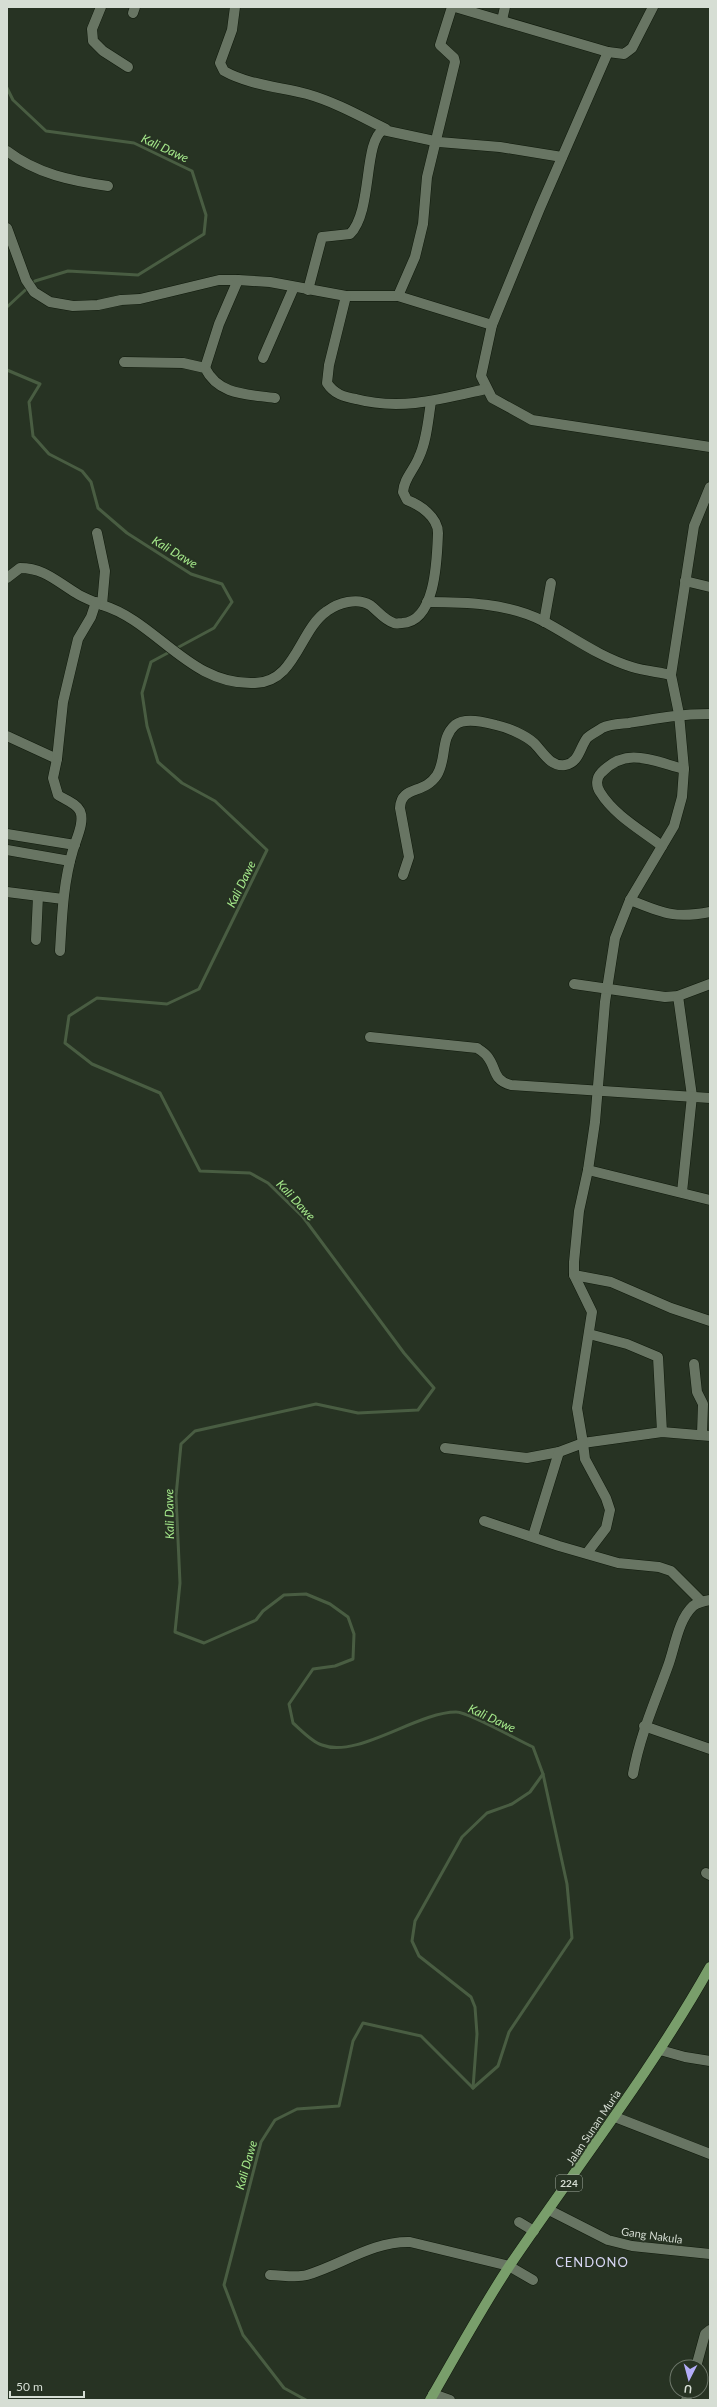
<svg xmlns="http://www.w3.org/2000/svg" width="717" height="2407" viewBox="0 0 717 2407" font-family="Lato,sans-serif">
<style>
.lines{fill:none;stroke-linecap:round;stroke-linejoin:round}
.stream{stroke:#495d42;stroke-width:3}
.minor-casing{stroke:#101a0c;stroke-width:11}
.primary-casing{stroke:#101a0c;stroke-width:11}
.minor{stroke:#687563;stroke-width:10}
.primary{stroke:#799e6b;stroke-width:10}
.labels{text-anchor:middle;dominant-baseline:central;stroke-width:4;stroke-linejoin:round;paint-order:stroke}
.shield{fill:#273323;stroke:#a2ab9f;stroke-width:1}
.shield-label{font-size:10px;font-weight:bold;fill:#d6ded4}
.street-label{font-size:11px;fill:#d6ded4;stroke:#273323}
.water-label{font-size:12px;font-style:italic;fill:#a5e98b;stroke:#273323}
.quarter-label{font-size:13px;letter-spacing:1px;fill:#d9d8f6;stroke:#273323}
</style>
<rect width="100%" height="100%" fill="#273323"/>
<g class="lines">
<g class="stream">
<path d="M7,88L13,100L46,131L134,143L192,171L206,215L204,234L138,275L68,271L35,281L7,307"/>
<path d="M7,370L40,384L29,402L33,436L49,454L82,471L91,482L98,508L127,533L191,574L222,584L232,602L214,628L151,662L142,693L147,726L158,762L182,783L215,801L267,850L199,989L167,1004L97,998L69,1016L65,1043L92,1064L160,1093L200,1171L250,1173L268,1183L303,1217L404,1353L434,1388L418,1410L358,1413L316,1404L195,1431L181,1444L176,1496L180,1583L175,1632L204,1643L256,1620L263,1611L284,1595L306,1594L330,1604L348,1617L354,1634L353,1659L335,1666L313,1669L289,1704L293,1723C301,1730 312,1742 322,1745C357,1759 417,1712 456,1712C469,1712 517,1740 533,1747L543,1774L530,1792L512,1804L487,1813L462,1837L415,1921L412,1941L419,1956L471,1997L475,2007L477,2034L473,2088"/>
<path d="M473,2088L498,2066L509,2032L572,1938L567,1884L543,1774"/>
<path d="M306,2400L284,2388L243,2335L224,2285L261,2142L275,2120L297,2109L339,2106L353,2041L363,2023L421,2036L473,2088"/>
</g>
<defs>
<g id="minor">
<path d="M101,7L92,29L93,41L103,51L128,67"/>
<path d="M235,7L232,30L220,63L224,71C249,85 280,87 307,94C335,102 360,116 386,129"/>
<path d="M455,7L608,52"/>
<path d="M653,7L632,48L624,54L608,52L540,208L492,325L481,376L492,398L532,420L710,447"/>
<path d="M133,13L135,7"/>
<path d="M502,20L505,7"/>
<path d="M7,151C37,174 72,181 108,186"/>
<path d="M7,228L26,280L34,292L50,302L73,306L98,305L121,300L140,299L219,280H238L270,282L346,296H398L492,325"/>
<path d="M308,290L322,237L350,234C373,211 363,142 383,130L439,142L500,147L562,157"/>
<path d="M346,296L329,365L327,383C334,394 344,397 356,399C401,411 442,399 486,389"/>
<path d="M398,296L415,257L423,224L427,177L455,62L454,58L440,45L452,7"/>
<path d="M263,358L294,287"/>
<path d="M124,362L183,363L205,368C219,396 248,394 275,398"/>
<path d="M205,368L219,324L238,280"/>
<path d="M710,487L694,526L671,675L679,714L684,769L682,797L674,826L630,900L615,938L605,1002L595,1122L588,1170L579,1211L574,1262V1275L592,1312L577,1408L583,1443L662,1432L710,1436"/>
<path d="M7,578L20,568C44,568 56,581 76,593C83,598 93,601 102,605L105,571L97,533"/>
<path d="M685,581L710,587"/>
<path d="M427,602C465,602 508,603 543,621C573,637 599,657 632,667C645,671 658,672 671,675"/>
<path d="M102,605C158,622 189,686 255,683C296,682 299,630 327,611C338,603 357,597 370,605C378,611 384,620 394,623C396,624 399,623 402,623C436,622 437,558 438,533C438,517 420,505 407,500L403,492C404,478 414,470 419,457C427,440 428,420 431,402"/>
<path d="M544,622L551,583"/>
<path d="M7,736L57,759"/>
<path d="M7,834L75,845"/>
<path d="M662,846C641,830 614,815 600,792C596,786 596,778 601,773C626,746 653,761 684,769"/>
<path d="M7,850L70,861"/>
<path d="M403,875L409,857L400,808C401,785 424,795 437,775C447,759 440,738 455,725C465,717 485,722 496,725C509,728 525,735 534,743C543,752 550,767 565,765C579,763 580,747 587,738C591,734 598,731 602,728C610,724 621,724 629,723C658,718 680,714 710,714"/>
<path d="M7,892L63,899"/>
<path d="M630,900C663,913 674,919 710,912"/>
<path d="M36,940L38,896"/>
<path d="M60,951C62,917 63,883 73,850C76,839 85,822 80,811C76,803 65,800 58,795L53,778L57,759L63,702L78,639L91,617L96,602"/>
<path d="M574,984L665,997L678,996L710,984"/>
<path d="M678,996L692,1096L682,1192"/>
<path d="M370,1037L477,1048C480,1050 485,1053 487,1056C497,1068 492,1080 511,1085L710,1098"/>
<path d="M588,1170L710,1200"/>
<path d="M574,1275L611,1282L671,1308L710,1321"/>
<path d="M589,1334L627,1344L658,1357L662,1432"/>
<path d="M694,1364L697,1392L703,1404L702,1434"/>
<path d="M445,1448L527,1458L559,1452L583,1443L585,1459L606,1498L610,1510L606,1528L587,1553"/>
<path d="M484,1521L559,1546L618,1563L659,1567L671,1571L701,1601"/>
<path d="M533,1536L559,1452"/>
<path d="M644,1726L710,1749"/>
<path d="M633,1774C640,1735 655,1702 668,1666C675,1647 678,1620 693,1606C698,1602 704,1601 710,1600"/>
<path d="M706,1873L710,1875"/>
<path d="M660,2050L685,2057L710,2061"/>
<path d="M615,2117L710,2154"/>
<path d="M549,2210L608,2240L632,2246L710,2254"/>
<path d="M519,2222L534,2231"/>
<path d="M270,2275C282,2275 296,2278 307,2275C341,2265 373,2241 410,2242L509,2266L533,2280"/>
<path d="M696,2367L705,2334L710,2330"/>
<path d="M433,2394L450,2400"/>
<path d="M686,2400L689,2391"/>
</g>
<path id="primary" d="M430,2400C456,2355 481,2309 510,2265C577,2166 651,2072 710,1967"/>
</defs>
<use href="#minor" class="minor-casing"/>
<use href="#primary" class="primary-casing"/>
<use href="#minor" class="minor"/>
<use href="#primary" class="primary"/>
</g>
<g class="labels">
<rect class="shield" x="556" y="2175" width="26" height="16" rx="3"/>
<g class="shield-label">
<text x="569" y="2183">224</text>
</g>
<g class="street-label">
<text transform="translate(593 2127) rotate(-56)">Jalan Sunan Muria</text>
<text transform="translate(652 2235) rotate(8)">Gang Nakula</text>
</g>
<g class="water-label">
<text transform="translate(165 148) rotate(25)">Kali Dawe</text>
<text transform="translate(175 552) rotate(31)">Kali Dawe</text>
<text transform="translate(241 884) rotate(-64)">Kali Dawe</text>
<text transform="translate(296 1200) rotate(47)">Kali Dawe</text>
<text transform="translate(169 1514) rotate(-91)">Kali Dawe</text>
<text transform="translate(492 1718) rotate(25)">Kali Dawe</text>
<text transform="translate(246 2165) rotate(-74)">Kali Dawe</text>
</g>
<g class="quarter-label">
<text x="592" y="2262">CENDONO</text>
</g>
</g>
<rect width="717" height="2407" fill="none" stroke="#d6ded4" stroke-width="16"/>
<g transform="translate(689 2379) rotate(186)"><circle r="19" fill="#273323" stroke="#6d776a"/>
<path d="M0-3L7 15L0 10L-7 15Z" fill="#b3adf9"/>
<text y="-6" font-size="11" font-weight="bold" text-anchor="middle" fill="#d6ded4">U</text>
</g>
<path d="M10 2391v6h74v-6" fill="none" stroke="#d6ded4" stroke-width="2"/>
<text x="16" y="2391" font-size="12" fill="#d6ded4" stroke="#273323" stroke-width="3" paint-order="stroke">50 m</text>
</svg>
